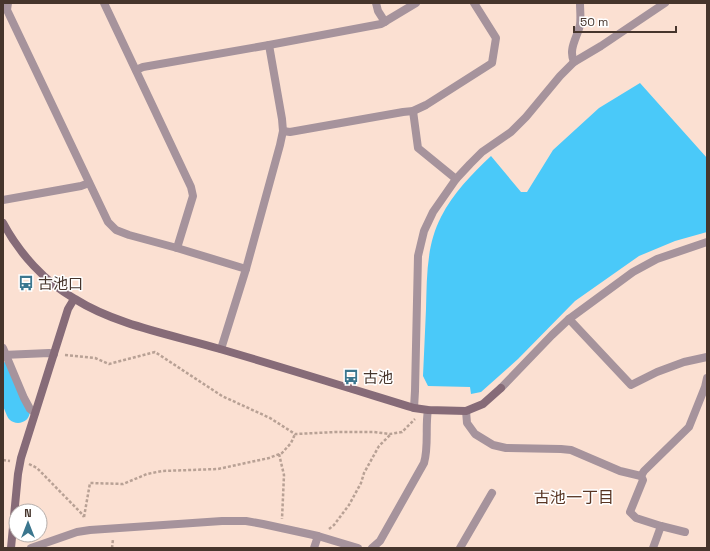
<svg xmlns="http://www.w3.org/2000/svg" width="710" height="551" viewBox="0 0 710 551" font-family="'Space Grotesk','Noto Sans JP',sans-serif">
<style>
.water{fill:#4ac9f9}
.lines{fill:none;stroke-linecap:round;stroke-linejoin:round}
.river{stroke:#4ac9f9;stroke-width:24}
.path{stroke:#b8a195;stroke-width:2.5;stroke-dasharray:3 2;stroke-linecap:butt}
.street{stroke:#a6939c;stroke-width:8}
.secondary{stroke:#866b78;stroke-width:8}
.labels{text-anchor:middle;dominant-baseline:central;stroke-width:3;stroke-linejoin:round;paint-order:stroke}
.poi-label{font-size:15px;fill:#46352c;stroke:#fff;text-anchor:start}
.neighbourhood-label{font-size:16px;fill:#583523;stroke:#fff}
</style>
<rect width="100%" height="100%" fill="#fbe0d2"/>
<path class="water" d="M640,83L707,158V232L675,241L639,256L575,301L518,359L481,392L471,394L470,387L428,386L423,376C424,354 425,332 426,309C427,278 426,246 441,217C453,193 472,174 491,156L521,192H527L553,150L599,108Z"/>
<g class="lines">
<path class="river" d="M3,374L18,411"/>
<g class="path">
<path d="M65,355L95,358L109,364L155,352L222,396L270,418L295,434L336,432H374L390,434L402,432L415,419"/>
<path d="M279,454L284,475L282,519"/>
<path d="M3,460L10,461"/>
<path d="M29,464L37,468L82,514L84,517"/>
<path d="M84,517L90,483L123,484L147,474L162,471L218,469L269,458L282,453L291,443L295,434"/>
<path d="M329,529L334,525L349,505L361,483L364,473L379,446L390,435"/>
<path d="M112,548L113,539"/>
</g>
<g class="street">
<path d="M8,3L7,10L108,222L116,230L129,235L177,248L246,269"/>
<path d="M104,3L191,187L193,196L177,248"/>
<path d="M376,3L378,11L385,22"/>
<path d="M574,62C568,49 577,38 580,25C581,18 580,10 580,3"/>
<path d="M136,70L143,67L269,45L381,24L416,3"/>
<path d="M413,111L418,148L456,179"/>
<path d="M283,131L290,132L403,112L413,111L426,105L492,63L496,38L474,3"/>
<path d="M3,200L81,186L89,183"/>
<path d="M569,319L631,385L657,372L684,362L707,357"/>
<path d="M3,348L24,398L30,409L35,413"/>
<path d="M221,349L246,269L280,145L283,131L282,119L269,45"/>
<path d="M3,355L49,353L54,354"/>
<path d="M501,388L552,335L569,319L633,272L657,259L707,242"/>
<path d="M414,408L415,391L418,256L424,231L433,212L456,179L470,164L482,152L511,132L526,117L560,76L574,62L601,46L665,3"/>
<path d="M466,411L467,423L475,434L493,445L506,448L561,449L571,450L620,471L641,476L643,480L630,512L636,518L661,526"/>
<path d="M641,476L644,471L689,427L705,387L707,378"/>
<path d="M31,548L77,532L90,530L222,521H246L263,524L318,536L358,548"/>
<path d="M314,548L318,536"/>
<path d="M372,548L380,541L424,463C429,446 425,427 428,410"/>
<path d="M460,548L492,493"/>
<path d="M653,548L661,526L685,532"/>
</g>
<g class="secondary">
<path d="M3,223C19,253 45,282 75,299C116,325 173,335 220,349C285,368 349,388 414,408L428,410L466,411L483,404L501,388"/>
<path d="M11,548L18,474L21,458L68,309L74,299"/>
</g>
</g>
<defs>
<symbol id="bus-bare" viewBox="-9 -9 18 18"><path d="M-5-6H5V4H4V6H2V4H-2V6H-4V4H-5ZM-3.5-4V0h7V-4ZM-3.5 1.2v1.5H-2V1.2ZM2 1.2v1.5H3.5V1.2Z" fill="#3b768e" stroke="#fff" stroke-width="2.5" paint-order="stroke"/></symbol>
</defs>
<g fill-rule="evenodd">
<use href="#bus-bare" x="15" y="272" width="22" height="22"/>
<use href="#bus-bare" x="340" y="366" width="22" height="22"/>
</g>
<g class="labels">
<g class="poi-label">
<text x="38" y="283">古池口</text>
<text x="363" y="377">古池</text>
</g>
<g class="neighbourhood-label">
<text x="574" y="497">古池一丁目</text>
</g>
</g>
<rect width="710" height="551" fill="none" stroke="#46352c" stroke-width="8"/>
<g transform="translate(28 523)"><circle r="19" fill="#ffffff" stroke="#b5aeab"/>
<path d="M0-3L7 15L0 10L-7 15Z" fill="#3b768e"/>
<text y="-6" font-size="11" font-weight="bold" text-anchor="middle" fill="#46352c">N</text>
</g>
<path d="M574 26v6h102v-6" fill="none" stroke="#46352c" stroke-width="2"/>
<text x="580" y="26" font-size="12" fill="#46352c" stroke="#ffffff" stroke-width="3" paint-order="stroke">50 m</text>
</svg>
